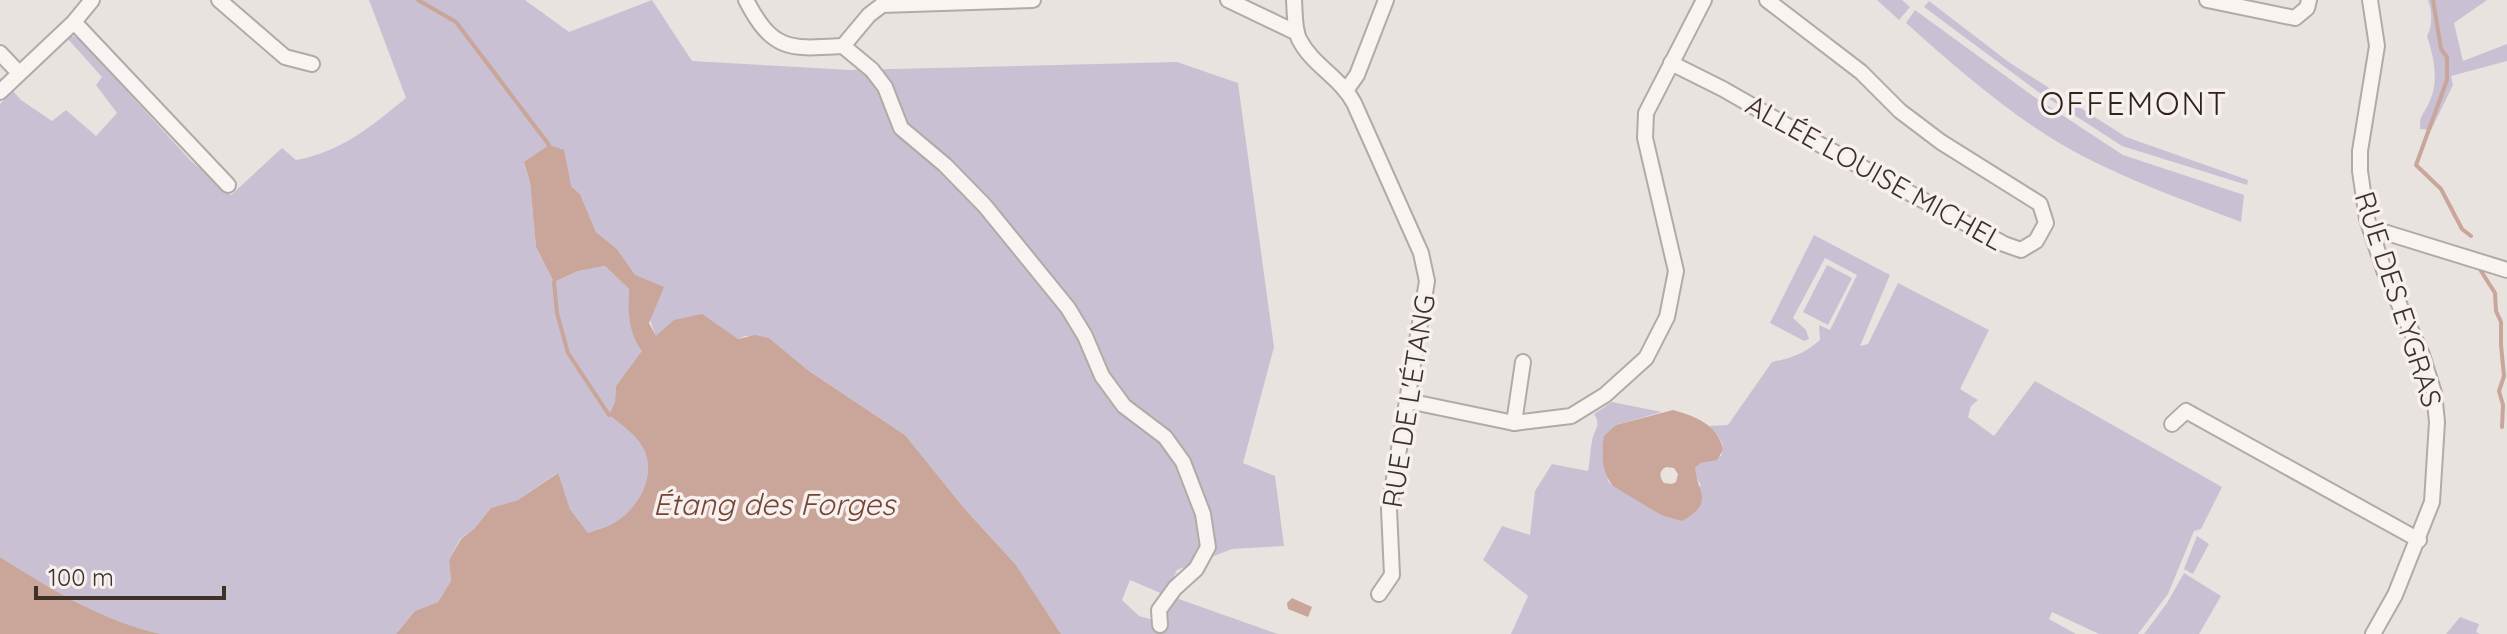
<svg xmlns="http://www.w3.org/2000/svg" width="2507" height="634" viewBox="0 0 2507 634" font-family="Quicksand,sans-serif">
<style>
.green{fill:#c9c1d3}
.water{fill:#c9a59a;fill-rule:evenodd}
.lines{fill:none;stroke-linecap:round;stroke-linejoin:round}
.stream{stroke:#c9a59a;stroke-width:4}
.minor-casing{stroke:#b3aaa5;stroke-width:18}
.minor{stroke:#f7f4f2;stroke-width:14}
.labels{text-anchor:middle;dominant-baseline:central;stroke-width:7;stroke-linejoin:round;paint-order:stroke}
.street-label{font-size:28px;fill:#403128;stroke:#f6f1ef}
.water-label{font-size:30px;font-style:italic;fill:#754432;stroke:#f6f1ef}
.quarter-label{font-size:32px;letter-spacing:2px;fill:#31231a;stroke:#f6f1ef}
</style>
<rect width="100%" height="100%" fill="#e9e3e0"/>
<g class="green">
<path d="M369,0H525L569,32L652,0L692,61L850,70L1177,62L1238,83L1274,347L1243,463L1275,476L1284,546L1232,549L1177,570L1165,595L1130,580L1122,600L1139,616L1153,620L1176,598L1278,634H1061L1016,565L964,508L905,435L809,371L769,338L745,336L738,339L656,337L635,276L617,249L596,232L580,194L571,186L524,162L530,182L536,247L554,282L578,271L605,266L629,289C628,309 630,334 643,351L616,386L615,402L609,415C622,424 637,435 644,450C656,475 639,508 617,521C609,527 597,529 588,533L570,509L557,473L518,500L491,508L474,529L460,539L449,560L451,581L438,602L415,611L396,634H161C102,621 51,589 0,557V104L13,91L21,100L52,121L66,110L96,136L117,113L96,85L102,77L67,38L73,36L79,39L191,161L231,195L282,148L296,160C343,151 370,127 406,98Z"/>
<path d="M1877,0H1902L1910,7L1899,20Z"/>
<path d="M2428,0H2487L2454,23L2463,61L2507,44V61L2451,76L2453,85L2431,130L2420,129C2420,114 2422,117 2428,105C2440,83 2434,58 2427,36C2433,25 2432,11 2428,0Z"/>
<path d="M1929,1L2010,63L2126,137L2248,180L2247,185L2122,146L2037,91L1924,7Z"/>
<path d="M1915,10L2033,96L2123,155L2244,195L2241,222C2171,195 2097,170 2034,127C1989,96 1947,60 1906,23Z"/>
<path d="M1814,235L1890,275L1860,346L1868,344L1898,283L1989,330L1960,389L1978,400L1971,406L1968,417L1994,436L2035,381L2222,487L2201,529L2194,531L2168,594L2138,634H2099L2052,612L2049,619L2076,634H1511L1528,596L1483,560L1502,526L1530,535L1535,491L1552,464L1588,471C1590,461 1590,451 1592,441C1594,429 1602,426 1594,414L1612,402L1662,412L1616,425L1602,450L1608,481L1613,486L1615,485L1661,515L1701,485L1695,476V468L1701,463L1721,456C1726,444 1718,434 1709,426L1728,425L1772,362C1792,358 1804,354 1820,340L1819,325L1830,330L1857,275L1825,258L1793,318L1806,330L1809,339L1804,341L1770,323Z"/>
<path d="M1827,265L1852,278L1828,325L1803,312Z"/>
<path d="M2197,536L2209,544L2193,574L2184,569Z"/>
<path d="M2184,573L2221,596L2199,634H2144L2167,603Z"/>
<path d="M2460,617L2479,624L2476,632L2480,634H2446Z"/>
</g>
<g class="water">
<path d="M549,145L564,150L571,186L580,194L596,232L617,249L635,275L664,287L649,323L656,336L674,320L702,314L738,339L755,335L769,338L809,371L905,435L964,508L1016,565L1061,634H396L415,611L438,602L451,581L449,560L461,539L474,529L491,508L518,500L558,473L570,509L588,533C598,529 609,527 617,521C639,507 656,475 644,450C637,435 622,425 609,415L615,402L616,386L642,351C628,332 628,312 629,289L605,266L578,271L554,282L536,247L530,182L524,162Z"/>
<path d="M1673,410C1695,416 1719,425 1723,450L1717,460L1701,463L1695,468C1697,493 1716,502 1682,521L1661,515L1613,486C1602,473 1601,454 1604,436L1616,425ZM1666,467L1674,468L1678,474L1676,482L1672,484L1664,483C1659,477 1659,470 1666,467Z"/>
<path d="M0,557C51,589 102,621 161,634H0Z"/>
<path d="M1292,598L1312,607L1308,617L1288,609L1287,603Z"/>
</g>
<g class="lines">
<g class="stream">
<path d="M418,0L456,22L549,145"/>
<path d="M2433,0L2441,49L2447,57V80L2416,165L2441,189L2462,229L2471,236"/>
<path d="M2481,271L2495,293L2496,311L2501,322V345L2504,376L2499,391L2503,405L2502,427"/>
<path d="M554,282L557,313L568,353L609,415"/>
</g>
<defs>
<g id="minor">
<path d="M219,0L285,57L312,64"/>
<path d="M746,0C773,52 790,49 843,46L872,70L885,87L901,128L945,165L985,206L1068,308L1085,336L1102,376L1124,406L1165,437L1183,462L1203,514L1208,547L1196,569L1175,588L1159,610L1160,625"/>
<path d="M1228,0L1297,33"/>
<path d="M1294,0C1295,12 1294,28 1299,39C1312,65 1341,78 1354,103L1421,253L1427,281L1389,509L1392,575L1379,594"/>
<path d="M2207,0L2295,18L2307,8L2309,0"/>
<path d="M2370,0L2377,46L2360,151V171L2367,219L2385,273L2422,355L2434,393L2437,422L2432,502L2395,595L2373,634"/>
<path d="M74,22L228,185"/>
<path d="M843,46L869,15L882,5L1033,0"/>
<path d="M0,53L19,73"/>
<path d="M1671,63L1723,89L1819,144L2004,244L2021,250L2036,241L2046,223L2040,204L1941,142L1900,111L1861,72L1767,0"/>
<path d="M1347,89L1357,75L1386,0"/>
<path d="M0,92L74,22L92,0"/>
<path d="M2371,228L2507,270"/>
<path d="M1408,401L1514,423L1571,416L1605,395L1646,358L1667,317L1676,271L1645,138L1646,113L1704,0"/>
<path d="M1514,423L1523,362"/>
<path d="M2172,424L2186,411L2419,540"/>
</g>
</defs>
<use href="#minor" class="minor-casing"/>
<use href="#minor" class="minor"/>
</g>
<g class="labels">
<g class="street-label">
<text transform="translate(1875 172) rotate(29)">ALLÉE LOUISE MICHEL</text>
<text transform="translate(2399 299) rotate(72)">RUE DES EYGRAS</text>
<text transform="translate(1408 401) rotate(-81)">RUE DE L'ÉTANG</text>
</g>
<g class="water-label">
<text x="774" y="504">Étang des Forges</text>
</g>
<g class="quarter-label">
<text x="2134" y="103">OFFEMONT</text>
</g>
</g>
<path d="M36 586v12h188v-12" fill="none" stroke="#403128" stroke-width="4"/>
<text x="48" y="586" font-size="24" fill="#403128" stroke="#f6f1ef" stroke-width="6" paint-order="stroke">100 m</text>
</svg>
